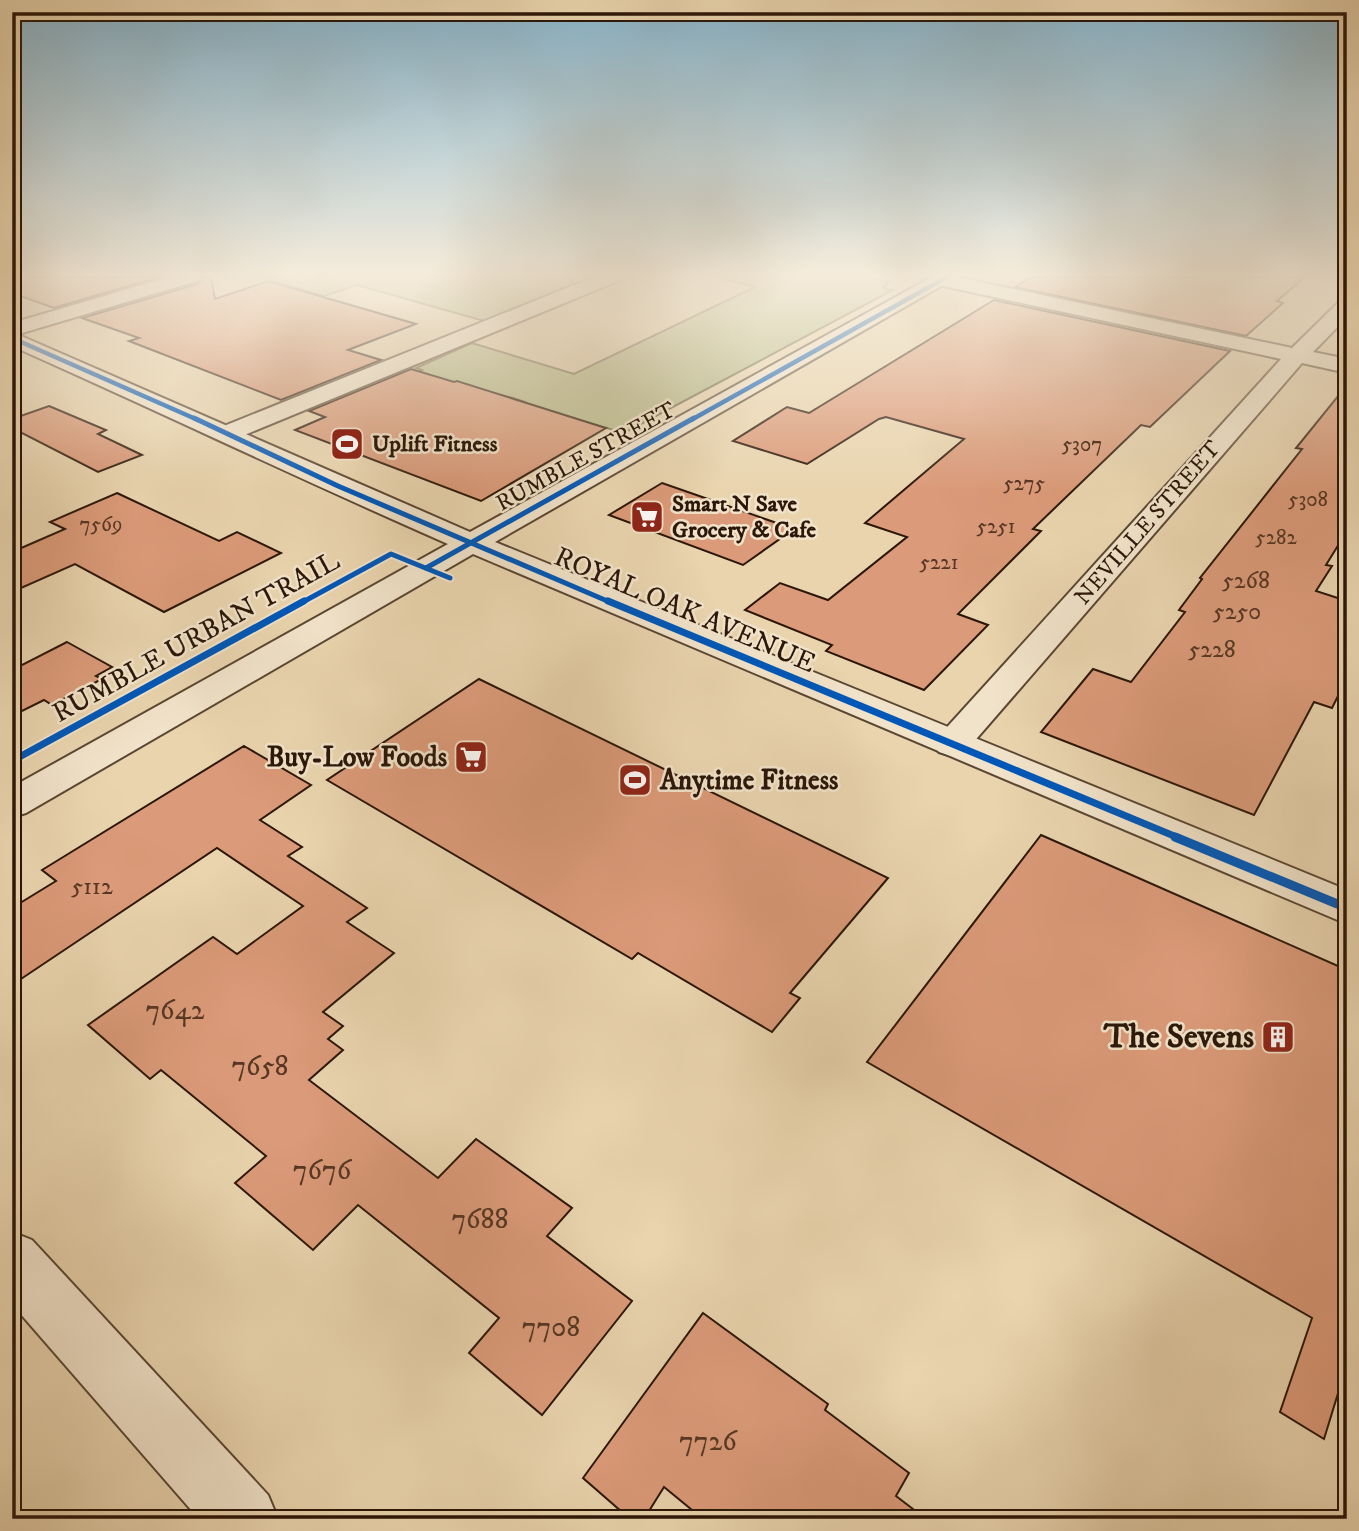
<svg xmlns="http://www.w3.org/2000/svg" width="1359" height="1531" viewBox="0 0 1359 1531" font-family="'IM FELL DW Pica',serif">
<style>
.green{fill:#b8bc89;stroke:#726948;stroke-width:2}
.building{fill:#db9a79;stroke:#2b1608;stroke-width:2}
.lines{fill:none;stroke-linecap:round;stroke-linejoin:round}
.minor-casing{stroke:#5a4632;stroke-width:4}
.tertiary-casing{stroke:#5a4632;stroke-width:4}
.minor{fill:#f1e3ca;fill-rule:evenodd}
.tertiary{fill:#f1e3ca;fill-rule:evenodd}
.cycleway-far3-casing{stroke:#f1e3ca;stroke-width:7}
.cycleway-far2-casing{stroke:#f1e3ca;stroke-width:9}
.cycleway-far1-casing{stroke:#f1e3ca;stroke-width:11}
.cycleway-casing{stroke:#f1e3ca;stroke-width:13}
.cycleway-far3{stroke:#0057b8;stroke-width:4.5}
.cycleway-far2{stroke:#0057b8;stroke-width:5}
.cycleway-far1{stroke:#0057b8;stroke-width:7}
.cycleway{stroke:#0057b8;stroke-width:9}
.labels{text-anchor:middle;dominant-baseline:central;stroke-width:5;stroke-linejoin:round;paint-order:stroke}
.far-number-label{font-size:21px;fill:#573724}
.far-poi-label{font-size:23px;font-weight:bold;fill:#2b1608;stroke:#f1e3ca;text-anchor:start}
.far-street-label{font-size:23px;fill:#2b1608;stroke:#f1e3ca}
.number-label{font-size:24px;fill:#573724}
.street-label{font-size:28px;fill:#2b1608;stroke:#f1e3ca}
.poi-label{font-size:28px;font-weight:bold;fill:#2b1608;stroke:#f1e3ca;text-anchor:end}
.near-number-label{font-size:28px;fill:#573724}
.near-poi-label{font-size:33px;font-weight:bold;fill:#2b1608;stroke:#f1e3ca;text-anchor:end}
</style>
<rect width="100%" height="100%" fill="#e9d4ae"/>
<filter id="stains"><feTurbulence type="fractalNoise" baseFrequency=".00286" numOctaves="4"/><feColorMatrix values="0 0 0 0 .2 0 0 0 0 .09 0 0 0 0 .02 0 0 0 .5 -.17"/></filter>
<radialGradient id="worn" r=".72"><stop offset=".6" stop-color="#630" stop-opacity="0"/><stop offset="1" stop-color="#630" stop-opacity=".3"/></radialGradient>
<g class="green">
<path d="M260,277H563L572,280L574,284L484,321L357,285L324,296Z"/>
<path d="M716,277H867L889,282L883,288L893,290L624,433L522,404L525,402L513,398L417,373L422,370L416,368L472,343L574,374L755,287Z"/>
</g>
<g class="building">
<path d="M12,277H159L54,308L12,293Z"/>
<path d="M203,277H211L215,299L268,281L416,324L348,350L381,360L281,400L129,341L139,338L82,318L198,284Z"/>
<path d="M1031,277H1305L1277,301L1283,303L1246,336L1015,287Z"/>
<path d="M994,300L1230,351L1150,427L1141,425L1033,529L1041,531L958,614L988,625L924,690L826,651L832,645L745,610L780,583L828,600L907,537L865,523L964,439L886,417L879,419L807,464L733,441L787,407L809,413Z"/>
<path d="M411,369L454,382L457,381L606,428L481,501L295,430L325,417L309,411Z"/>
<path d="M1347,385V531L1326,565L1332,566L1316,591L1347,601V678L1332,708L1314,702L1254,815L1041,732L1093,669L1131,682L1185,612L1179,610L1202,579L1200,578L1302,449L1296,448Z"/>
<path d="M49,406L106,430L98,434L142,455L98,472L12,428V419Z"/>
<path d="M662,483L794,529L743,565L609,515Z"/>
<path d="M117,493L219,541L237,532L281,553L164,612L75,564L12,592V552L65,529L50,522Z"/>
<path d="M67,642L112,667L96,676L102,679L52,705L44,700L12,716V670Z"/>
<path d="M479,679L888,878L790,993L800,998L772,1032L638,953L632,959L327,780Z"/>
<path d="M244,746L311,785L260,820L302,847L288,856L367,908L347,922L394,953L323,1012L343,1026L328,1039L343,1050L309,1080L438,1178L476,1139L572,1208L547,1236L632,1301L542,1415L469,1353L499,1318L358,1205L313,1250L235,1183L266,1156L161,1070L150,1079L88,1025L213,937L237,954L303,906L217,848L12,985V908L56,881L42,870Z"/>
<path d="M1041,835L1347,970V1364L1324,1439L1280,1412L1312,1318L867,1062Z"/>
<path d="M703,1313L828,1404L825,1410L909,1473L896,1496L926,1519H703L664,1487L644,1519H630L583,1478Z"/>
</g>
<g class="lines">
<defs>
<g id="minor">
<path d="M169,277H200L197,281L12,336V323Z"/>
<path d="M594,277H621L618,281L237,438L228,441L219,438L215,433L219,428Z"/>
<path d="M935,277H957L1292,348L1340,301L1347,299V317L1313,352L1347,359V373L1302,363L965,752L952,756L939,752L933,744L939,736L1281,359L943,286L936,284L933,280Z"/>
<path d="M12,1232L32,1240L268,1495L278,1519H199L12,1304Z"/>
</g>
<path id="tertiary" d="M932,277H957L495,542L1347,890V924L473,554L26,813L12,817V787L448,544C302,480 158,411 12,346V332L470,532Z"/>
</defs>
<use href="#minor" class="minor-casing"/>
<use href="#tertiary" class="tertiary-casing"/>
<use href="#minor" class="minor"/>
<use href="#tertiary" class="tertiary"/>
<defs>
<g id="cycleway-far3">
<path d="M12,338L198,420"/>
<path d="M691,420L947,277"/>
</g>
<g id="cycleway-far2">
<path d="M194,418L338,486L612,603"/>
<path d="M426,568L694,418"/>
<path d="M301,603L391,554L450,578"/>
</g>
<g id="cycleway-far1">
<path d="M608,601L1179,838"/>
<path d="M12,761L304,601"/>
</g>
<path id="cycleway" d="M1175,837L1347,908"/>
</defs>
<use href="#cycleway-far3" class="cycleway-far3-casing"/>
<use href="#cycleway-far2" class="cycleway-far2-casing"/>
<use href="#cycleway-far1" class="cycleway-far1-casing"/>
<use href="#cycleway" class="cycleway-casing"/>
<use href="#cycleway-far3" class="cycleway-far3"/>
<use href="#cycleway-far2" class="cycleway-far2"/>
<use href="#cycleway-far1" class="cycleway-far1"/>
<use href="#cycleway" class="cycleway"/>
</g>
<linearGradient id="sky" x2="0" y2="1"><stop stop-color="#87b6cf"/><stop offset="0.56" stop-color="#f5ecdb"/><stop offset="1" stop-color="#f5ecdb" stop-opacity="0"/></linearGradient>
<rect width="1359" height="491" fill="url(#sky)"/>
<defs>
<symbol id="stadium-square" viewBox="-11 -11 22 22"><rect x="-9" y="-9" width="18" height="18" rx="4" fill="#8f2418" stroke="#f1e3ca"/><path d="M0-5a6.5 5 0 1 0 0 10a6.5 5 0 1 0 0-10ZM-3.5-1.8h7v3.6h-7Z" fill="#fff"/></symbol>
<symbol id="supermarket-square" viewBox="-11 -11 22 22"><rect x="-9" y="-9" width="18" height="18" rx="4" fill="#8f2418" stroke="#f1e3ca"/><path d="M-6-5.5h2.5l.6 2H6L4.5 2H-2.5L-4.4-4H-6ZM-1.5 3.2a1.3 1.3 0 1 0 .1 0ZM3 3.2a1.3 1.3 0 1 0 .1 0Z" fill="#fff"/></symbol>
<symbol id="building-square" viewBox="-11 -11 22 22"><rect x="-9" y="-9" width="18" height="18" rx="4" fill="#8f2418" stroke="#f1e3ca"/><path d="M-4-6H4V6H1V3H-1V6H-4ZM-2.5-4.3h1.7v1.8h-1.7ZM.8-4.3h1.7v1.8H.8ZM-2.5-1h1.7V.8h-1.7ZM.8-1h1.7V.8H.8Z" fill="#fff"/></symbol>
</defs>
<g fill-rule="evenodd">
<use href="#stadium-square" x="328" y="425" width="38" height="38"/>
<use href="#supermarket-square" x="628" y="498" width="38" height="38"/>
<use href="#supermarket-square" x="452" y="738" width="38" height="38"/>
<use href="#stadium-square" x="616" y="761" width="38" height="38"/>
<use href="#building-square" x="1259" y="1018" width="38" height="38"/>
</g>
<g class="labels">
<g class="far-number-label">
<text x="1082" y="445">5307</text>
<text x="1024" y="484">5275</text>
<text x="1308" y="500">5308</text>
<text x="101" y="525">7569</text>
<text x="996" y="527">5251</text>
<text x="1276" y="538">5282</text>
<text x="939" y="563">5221</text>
</g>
<g class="far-poi-label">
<text x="372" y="444">Uplift Fitness</text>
<text x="672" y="504">Smart N Save<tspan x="672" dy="26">Grocery &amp; Cafe</tspan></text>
</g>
<g class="far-street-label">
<text transform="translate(586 457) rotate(-29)">RUMBLE STREET</text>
<text transform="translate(1148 523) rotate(-49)">NEVILLE STREET</text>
</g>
<g class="number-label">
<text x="1246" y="581">5268</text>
<text x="1237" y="612">5250</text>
<text x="1212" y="650">5228</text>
<text x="92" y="887">5112</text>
</g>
<g class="street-label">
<text transform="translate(685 610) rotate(23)">ROYAL OAK AVENUE</text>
<text transform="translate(196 637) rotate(-29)">RUMBLE URBAN TRAIL</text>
</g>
<g class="poi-label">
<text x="447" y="757">Buy-Low Foods</text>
<text x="660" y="780" text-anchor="start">Anytime Fitness</text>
</g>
<g class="near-number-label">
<text x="175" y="1010">7642</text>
<text x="260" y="1066">7658</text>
<text x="322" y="1170">7676</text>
<text x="480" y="1219">7688</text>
<text x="551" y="1327">7708</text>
<text x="708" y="1441">7726</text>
</g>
<g class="near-poi-label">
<text x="1254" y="1037">The Sevens</text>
</g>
</g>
<rect width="1359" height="1531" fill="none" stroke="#e9d4ae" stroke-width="42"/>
<rect x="14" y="14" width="1331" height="1503" fill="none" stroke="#2b1608" stroke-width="3.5"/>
<rect x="21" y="21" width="1317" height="1489" fill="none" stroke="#2b1608" stroke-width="2"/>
<rect width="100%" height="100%" filter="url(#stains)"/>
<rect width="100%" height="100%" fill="url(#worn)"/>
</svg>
